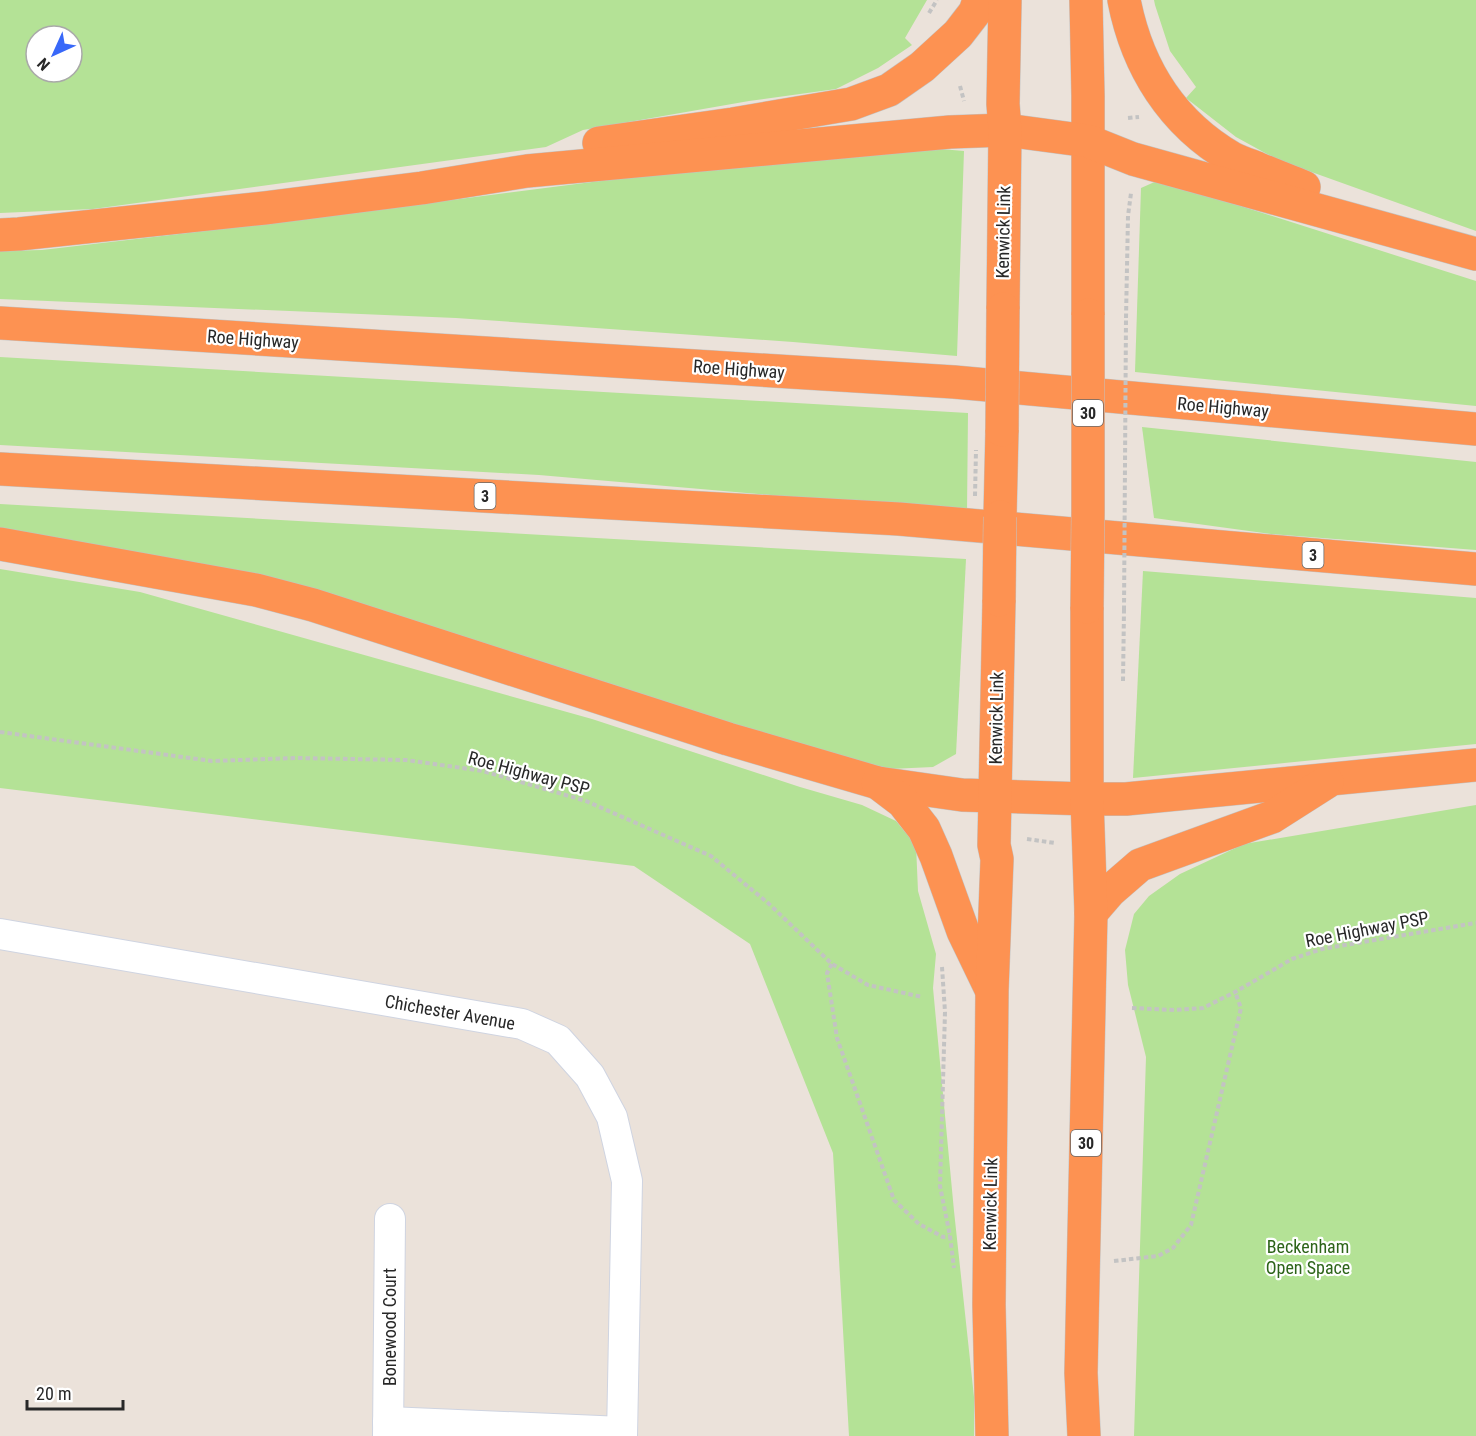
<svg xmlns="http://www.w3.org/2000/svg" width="1476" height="1436" viewBox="0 0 1476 1436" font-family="'Roboto Condensed',sans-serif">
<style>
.green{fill:#b4e296;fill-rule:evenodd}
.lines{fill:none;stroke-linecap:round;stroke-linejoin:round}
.street-casing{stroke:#cfd4e1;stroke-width:32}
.highway-casing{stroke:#c3c3c3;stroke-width:34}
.path{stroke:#c3c3c3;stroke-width:4;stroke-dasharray:4.5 3;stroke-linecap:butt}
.street{stroke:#fff;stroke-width:30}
.highway{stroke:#fd9252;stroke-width:33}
.highway-bridge-casing{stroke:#c3c3c3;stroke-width:34;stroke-linecap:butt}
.path-bridge{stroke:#c3c3c3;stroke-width:4;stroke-dasharray:4.5 3;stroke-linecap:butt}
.highway-bridge{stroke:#fd9252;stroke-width:33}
.labels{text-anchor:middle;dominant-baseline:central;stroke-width:4.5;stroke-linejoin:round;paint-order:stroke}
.shield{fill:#fff;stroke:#686868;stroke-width:1.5}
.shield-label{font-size:16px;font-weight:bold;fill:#282828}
.street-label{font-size:18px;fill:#282828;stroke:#fff}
.park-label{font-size:18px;fill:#2d6419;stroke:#fff}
</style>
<rect width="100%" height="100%" fill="#ebe2da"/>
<g class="green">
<path d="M0,0H927L905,38L912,45L878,68L836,89L749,101L583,130L546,147L93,209L0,213ZM36,36H72V72H36Z"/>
<path d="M1154,0H1476V231L1278,160L1236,137L1186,98L1196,87L1170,51L1155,5Z"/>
<path d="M918,147L964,151L957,356L793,342L456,318L0,299V251L42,250L257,225L787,157Z"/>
<path d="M1159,180L1476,281V406L1135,372L1141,188Z"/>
<path d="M0,357L968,413L967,512L539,475L0,445Z"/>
<path d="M1142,427L1476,462V550L1271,534L1154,518Z"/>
<path d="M0,504L966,559L956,754L933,767L890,769L781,744L0,532Z"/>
<path d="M0,569L140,592L592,719L800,787L862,805L896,821L916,845L918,891L936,954L933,988L954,1211L974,1397V1436H849L833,1153L750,944L634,866L0,788Z"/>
<path d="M1143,571L1476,598V744L1133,778Z"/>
<path d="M1476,805V1436H1134L1146,1057L1128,985L1125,950L1134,914L1149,896L1180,874L1244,844Z"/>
</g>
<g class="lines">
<defs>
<g id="street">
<path d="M0,934L522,1024L558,1040L590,1076L612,1117L627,1181L622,1436"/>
<path d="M388,1422L622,1432"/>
<path d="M388,1436L390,1219"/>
</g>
<g id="highway">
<path d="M1086,0L1088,96V315"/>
<path d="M1124,0C1137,67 1172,123 1232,158C1240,162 1249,165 1257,168C1273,175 1289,181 1304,187"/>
<path d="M599,143L733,124L851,104L889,90L922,67L958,34L975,12L979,0"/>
<path d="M0,235L19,234L265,208L422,188L527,171L950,132L1005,130L1088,141L1133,159L1476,254"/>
<path d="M1003,309L1005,130L1003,104L1005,0"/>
<path d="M0,323L954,382L1476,429"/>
<path d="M0,469L899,519L1476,569"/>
<path d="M1000,517L1002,430"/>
<path d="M0,544L256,590L313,605L728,739L878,783L962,795L1087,799H1126L1476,765"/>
<path d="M878,783L903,802L924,829L936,856L963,931L990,987"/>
<path d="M1091,913L1110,891L1140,865L1272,817L1327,782"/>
<path d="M992,1436L989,1305L992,991L997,859L994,845L999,600"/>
<path d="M1084,1436L1081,1373L1091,913L1087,799V607"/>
</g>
</defs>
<use href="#street" class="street-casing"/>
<use href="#highway" class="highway-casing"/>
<g class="path">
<path d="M929,13L937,0"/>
<path d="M960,86L964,101"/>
<path d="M1128,118L1139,117"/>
<path d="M1126,318L1128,216L1131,193"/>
<path d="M1123,681L1124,610"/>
<path d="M0,732L212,761L296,758L406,760L483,771L586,801L711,856L768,903L832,964L868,985L922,997"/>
<path d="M1027,839L1055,843"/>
<path d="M832,964L827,973L837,1038L894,1200L919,1224L943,1237L950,1236"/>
<path d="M942,967L945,1012L940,1186L950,1236L954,1268"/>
<path d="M1132,1008L1174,1010L1203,1008L1235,992L1292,959L1322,949L1476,923"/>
<path d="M1114,1261L1158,1256L1173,1248L1191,1225L1241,1008L1235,992"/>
</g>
<use href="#street" class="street"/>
<use href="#highway" class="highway"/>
<defs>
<g id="highway-bridge">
<path d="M1002,430L1003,309"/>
<path d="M999,600L1000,517"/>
<path d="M1087,607L1088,511V315"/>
</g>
</defs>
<use href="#highway-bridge" class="highway-bridge-casing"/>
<g class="path-bridge">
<path d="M975,496L976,450"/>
<path d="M1124,610L1126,318"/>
</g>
<use href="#highway-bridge" class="highway-bridge"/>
</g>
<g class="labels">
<g class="shield">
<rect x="1073" y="400" width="30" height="26" rx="4.5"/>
<rect x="474.5" y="483" width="21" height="26" rx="4.5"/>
<rect x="1302.5" y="542" width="21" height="26" rx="4.5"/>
<rect x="1071" y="1130" width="30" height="26" rx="4.5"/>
</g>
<g class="shield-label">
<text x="1088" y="413">30</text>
<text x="485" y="496">3</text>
<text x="1313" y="555">3</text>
<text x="1086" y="1143">30</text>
</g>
<g class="street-label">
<text transform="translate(1003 232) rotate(-89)">Kenwick Link</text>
<text transform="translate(253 339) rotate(4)">Roe Highway</text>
<text transform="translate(739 369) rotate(4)">Roe Highway</text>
<text transform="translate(1223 407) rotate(5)">Roe Highway</text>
<text transform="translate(996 718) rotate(-89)">Kenwick Link</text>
<text transform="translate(529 773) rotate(15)">Roe Highway PSP</text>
<text transform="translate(1367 929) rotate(-11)">Roe Highway PSP</text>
<text transform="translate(450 1012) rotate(10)">Chichester Avenue</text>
<text transform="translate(990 1204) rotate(-89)">Kenwick Link</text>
<text transform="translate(389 1327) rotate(-90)">Bonewood Court</text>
</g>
<g class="park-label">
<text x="1308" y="1246">Beckenham<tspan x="1308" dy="21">Open Space</tspan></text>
</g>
</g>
<g transform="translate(54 54) rotate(225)"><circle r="28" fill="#ffffff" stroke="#a9a9a9" stroke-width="1.5"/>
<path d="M0-4.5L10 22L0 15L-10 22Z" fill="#3868f9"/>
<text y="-9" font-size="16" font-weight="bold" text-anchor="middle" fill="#282828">N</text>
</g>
<path d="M27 1400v9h96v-9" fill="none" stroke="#282828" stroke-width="3"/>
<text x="36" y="1400" font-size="18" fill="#282828" stroke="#ffffff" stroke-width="4.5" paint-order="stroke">20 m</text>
</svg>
